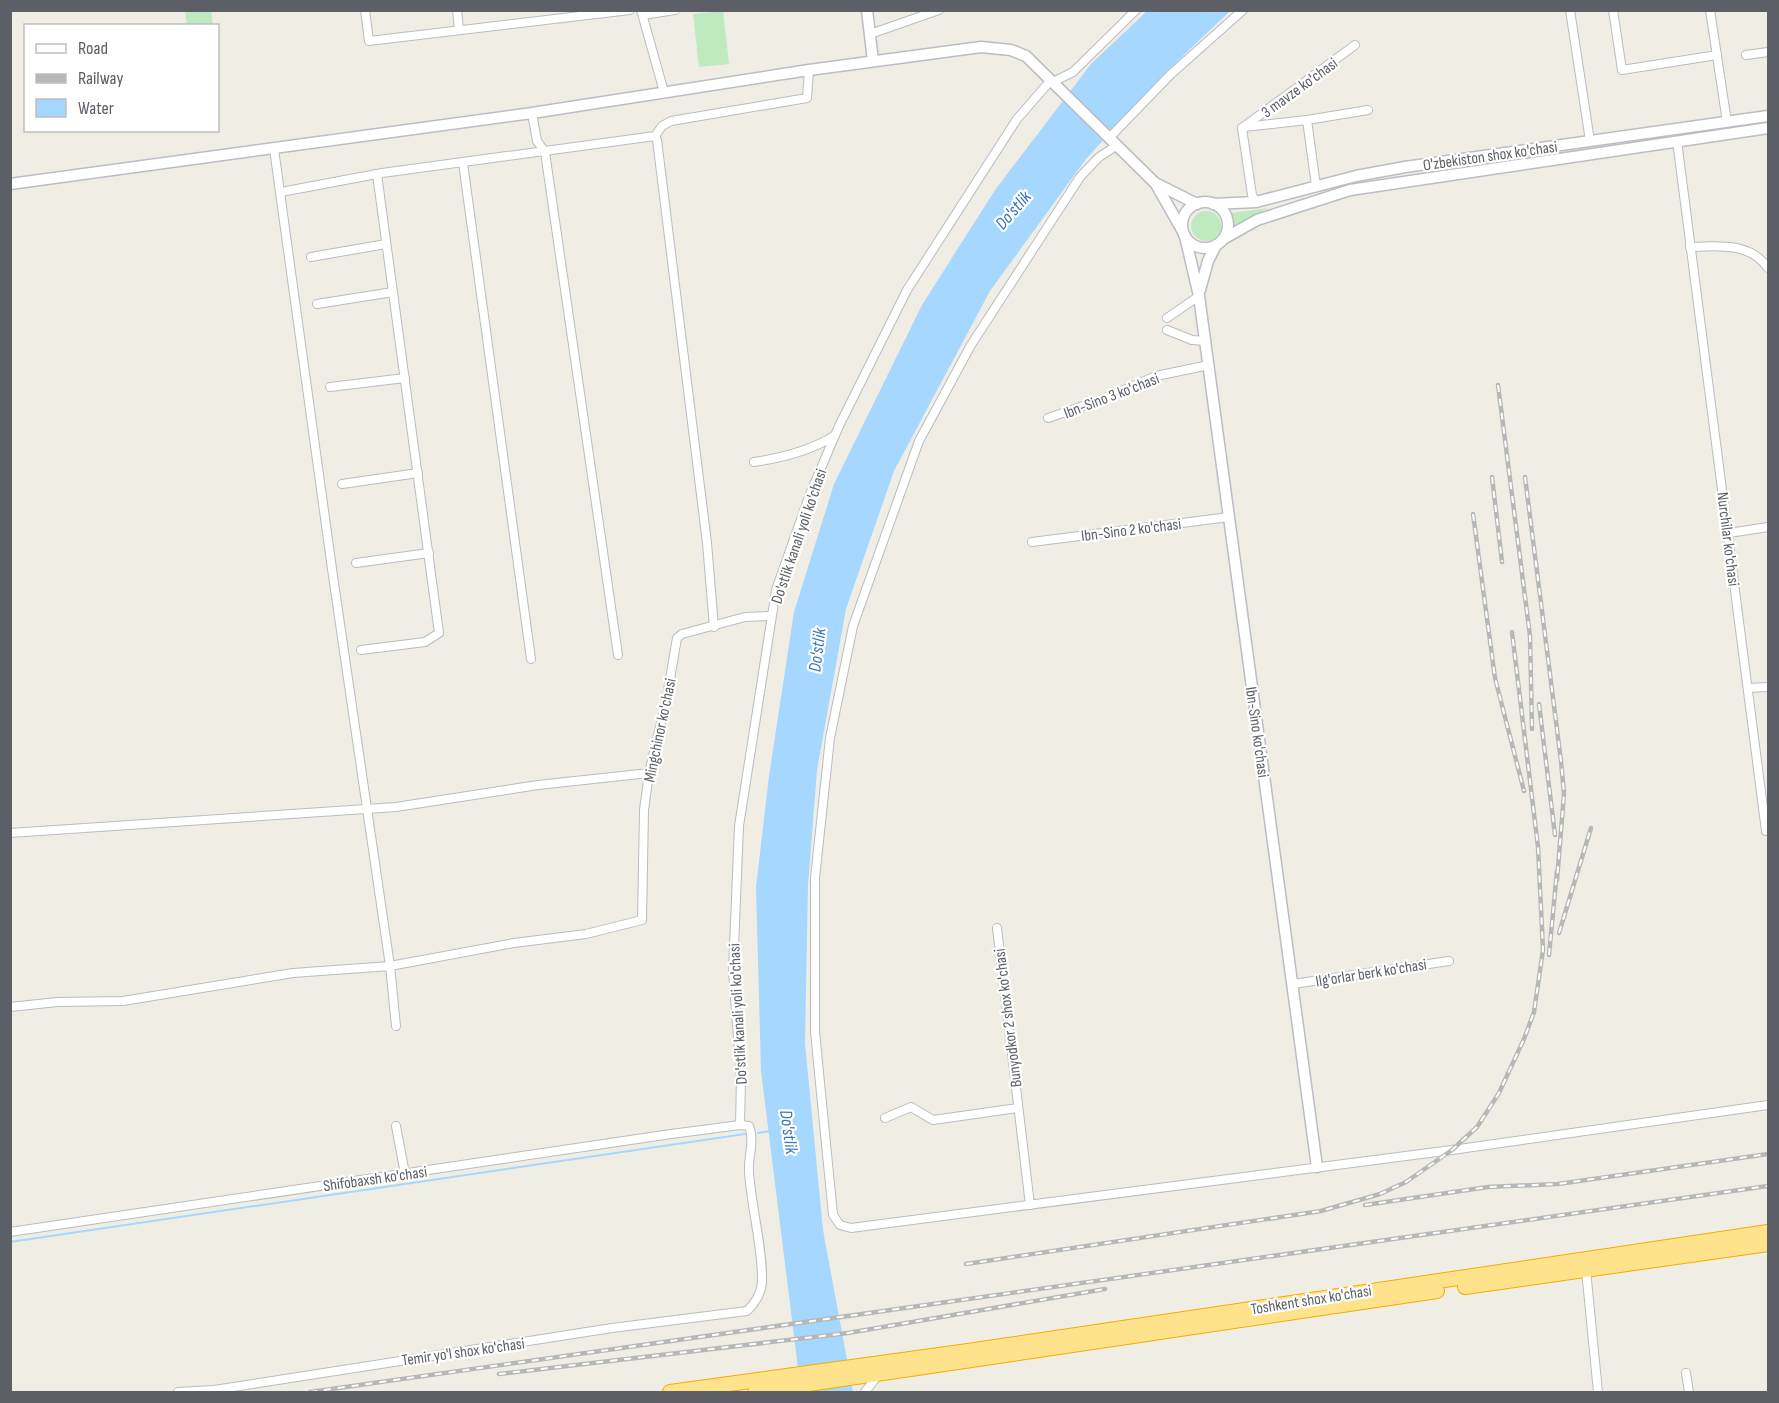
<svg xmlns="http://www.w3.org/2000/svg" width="1779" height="1403" viewBox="0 0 1779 1403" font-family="'Sofia Sans Condensed',sans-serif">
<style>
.green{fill:#bfeabf}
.water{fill:#a5d7ff}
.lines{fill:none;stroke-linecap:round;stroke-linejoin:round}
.stream{stroke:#a5d7ff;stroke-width:2}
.street-casing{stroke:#b9bcc1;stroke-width:10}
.secondary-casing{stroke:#babdc3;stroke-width:13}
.highway-casing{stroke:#f4ab00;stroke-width:16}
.street{stroke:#fff;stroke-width:8}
.secondary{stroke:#fff;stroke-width:10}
.highway{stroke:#ffe38c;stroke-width:14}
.rail-casing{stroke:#b6b7b7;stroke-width:4.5}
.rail{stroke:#fff;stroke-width:2;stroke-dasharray:7;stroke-linecap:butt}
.labels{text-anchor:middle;stroke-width:4.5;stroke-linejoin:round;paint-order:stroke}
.street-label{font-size:16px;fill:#5c6066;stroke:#fff}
.water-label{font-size:18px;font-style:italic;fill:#3876bb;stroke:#fff}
</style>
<rect width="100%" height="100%" fill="#f0eee4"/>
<!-- green -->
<g class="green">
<polygon points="185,11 211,11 213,25 187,25"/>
<polygon points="723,11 729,64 699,67 693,14"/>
<polygon points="1268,208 1233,226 1231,213"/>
<circle cx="1206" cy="226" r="15"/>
</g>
<!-- water -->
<polygon class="water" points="1147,11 1230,11 1165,73 1086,159 990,291 894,471 846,609 817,770 808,885 805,1043 823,1230 853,1392 801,1392 761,1071 756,887 769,776 794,612 834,484 922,305 995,190 1091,64"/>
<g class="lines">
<!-- stream -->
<g class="stream">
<polyline points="758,1133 771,1131"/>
<polyline points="10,1242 745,1134"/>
</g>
<!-- street casing -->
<g class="street-casing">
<g id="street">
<polyline points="365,10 369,41 630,10"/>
<polyline points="457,10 459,29"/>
<polyline points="641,10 664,92"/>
<polyline points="1570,10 1590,141"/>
<polyline points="1613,10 1622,70 1717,55"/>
<polyline points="1710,10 1727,122"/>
<polyline points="643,15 675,10"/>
<polyline points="870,34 939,10"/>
<polyline points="1746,55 1768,52"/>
<polyline points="1053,82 1073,72 1136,10"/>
<polyline points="532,113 537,141 545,152 618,655"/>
<polyline points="1307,120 1368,110"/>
<polyline points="1244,127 1307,120 1316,186"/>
<polyline points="1242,128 1355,45"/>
<polyline points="1242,128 1252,195 1256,202"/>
<polyline points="1113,134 1170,75 1243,10"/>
<polyline points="655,136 657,140 707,543 714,627"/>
<polyline points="1677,141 1766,831 1768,831"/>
<polyline points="1116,146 1099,157 1080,177 971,345 919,441 853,626 830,738 815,878 815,1032 833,1215 840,1225 851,1228 1452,1150 1768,1105"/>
<polyline points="274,149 333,576 390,966 514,943 586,934 642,920 644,810 649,773 666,702 677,638 682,634 745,617 771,616"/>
<polyline points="463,163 531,659"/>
<polyline points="281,192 382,173 655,136 662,126 671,121 807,98 809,70"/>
<path d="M1690 247C1718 246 1750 242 1768 268"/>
<polyline points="311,257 386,244"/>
<polyline points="317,304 393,292"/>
<polyline points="1167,318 1199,296"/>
<polyline points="1167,330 1192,340 1206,341"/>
<polyline points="330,387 405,378"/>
<polyline points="1048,418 1098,401 1156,376 1209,365"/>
<path d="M754 462C781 458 810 451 834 436"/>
<polyline points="342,484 418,473"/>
<polyline points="1729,533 1768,527"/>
<polyline points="1032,542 1229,517"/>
<polyline points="356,563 429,553"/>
<polyline points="361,650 425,642 439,633 377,174"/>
<polyline points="1748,688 1768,687"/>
<polyline points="10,833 396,807 538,785 649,773"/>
<polyline points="997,928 1030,1205"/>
<polyline points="1293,984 1449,961"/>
<polyline points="10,1007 57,1002 123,1001 293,973 390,966 396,1026"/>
<polyline points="885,1118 911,1107 933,1120 1018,1108"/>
<polyline points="740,1125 741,1078 733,971 739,826 776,590 810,494 839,426 907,290 1017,119 1051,80"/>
<polyline points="396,1126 405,1174"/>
<path d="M10 1232 671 1134 740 1125 749 1126C755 1141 748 1156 749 1171 751 1208 763 1246 762 1283 761 1294 755 1303 747 1311L612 1328 214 1390 178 1392"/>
<polyline points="1586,1270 1598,1392"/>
<polyline points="1686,1373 1689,1392"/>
<polyline points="865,1392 878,1375"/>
</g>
</g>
<!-- secondary casing -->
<g class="secondary-casing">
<g id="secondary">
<polyline points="867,10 873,61"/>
<polyline points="10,184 532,113 809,70 981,47 1011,50 1026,56 1155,183 1197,204"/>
<polyline points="1157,186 1182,230"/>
<circle cx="1205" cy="225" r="23"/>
<polyline points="1213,204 1256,202 1356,176 1405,167 1768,116"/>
<polyline points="1185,236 1199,296 1317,1167"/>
<polyline points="1225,238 1257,220 1350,190 1768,128"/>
<polyline points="1200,290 1208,261 1216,245"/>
</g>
</g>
<!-- highway casing -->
<g class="highway-casing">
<g id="highway">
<polyline points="1465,1287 1768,1244"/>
<polyline points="670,1392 968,1351 1768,1232"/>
<polyline points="755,1392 1437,1291"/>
</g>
</g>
<!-- street -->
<use href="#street" class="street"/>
<!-- secondary -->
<use href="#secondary" class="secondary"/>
<!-- highway -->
<use href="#highway" class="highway"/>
<!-- rail casing -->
<g class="rail-casing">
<g id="rail">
<polyline points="1498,385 1530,636 1532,729"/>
<polyline points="1492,477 1502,562"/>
<polyline points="1525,477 1561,761 1564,794 1557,880"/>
<polyline points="1473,514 1495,678 1524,791"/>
<polyline points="1539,704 1555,835"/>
<polyline points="1559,933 1591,828"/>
<polyline points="1549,955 1557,871"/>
<polyline points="1365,1205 1488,1187 1558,1184 1768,1154"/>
<polyline points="966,1264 1321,1211 1380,1194 1406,1182 1452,1150 1477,1127 1499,1093 1524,1039 1534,1012 1543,950 1538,847 1512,632"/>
<polyline points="499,1374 848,1333 1105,1289"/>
<polyline points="310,1392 1768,1186"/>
</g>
</g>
<!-- rail -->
<use href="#rail" class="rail"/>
</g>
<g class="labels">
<!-- street labels -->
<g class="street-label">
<text transform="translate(1299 87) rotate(-36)" y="6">3 mavze ko'chasi</text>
<text transform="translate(1490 155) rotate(-8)" y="6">O'zbekiston shox ko'chasi</text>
<text transform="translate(1111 395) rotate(-21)" y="6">Ibn-Sino 3 ko'chasi</text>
<text transform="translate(1131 529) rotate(-7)" y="6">Ibn-Sino 2 ko'chasi</text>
<text transform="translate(798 536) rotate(-71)" y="6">Do'stlik kanali yoli ko'chasi</text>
<text transform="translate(1729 539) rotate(83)" y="6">Nurchilar ko'chasi</text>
<text transform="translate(659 730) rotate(-78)" y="6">Mingchinor ko'chasi</text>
<text transform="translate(1258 732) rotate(82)" y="6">Ibn-Sino ko'chasi</text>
<text transform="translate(1371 972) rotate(-9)" y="6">Ilg'orlar berk ko'chasi</text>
<text transform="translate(737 1014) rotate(-93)" y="6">Do'stlik kanali yoli ko'chasi</text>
<text transform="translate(1007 1018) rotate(-97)" y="6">Bunyodkor 2 shox ko'chasi</text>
<text transform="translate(375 1178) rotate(-8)" y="6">Shifobaxsh ko'chasi</text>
<text transform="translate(1311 1299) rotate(-9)" y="6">Toshkent shox ko'chasi</text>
<text transform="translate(463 1351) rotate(-8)" y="6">Temir yo'l shox ko'chasi</text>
</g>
<!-- water labels -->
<g class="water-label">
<text transform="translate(1013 210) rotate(-49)" y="6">Do'stlik</text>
<text transform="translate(817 650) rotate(-83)" y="6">Do'stlik</text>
<text transform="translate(789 1132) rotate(82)" y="6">Do'stlik</text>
</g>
</g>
<!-- border -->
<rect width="1779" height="1403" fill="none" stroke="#5c6066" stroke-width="24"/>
<!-- legend -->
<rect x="24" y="24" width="195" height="108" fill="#ffffff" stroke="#bebfc2" stroke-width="1.5"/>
<rect x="36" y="44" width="30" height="9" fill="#ffffff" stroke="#bebfc2" stroke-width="1.5"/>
<text x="78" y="54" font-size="18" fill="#5c6066">Road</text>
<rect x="36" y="74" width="30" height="9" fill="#b6b7b7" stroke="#bebfc2" stroke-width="1.5"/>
<text x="78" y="84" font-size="18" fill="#5c6066">Railway</text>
<rect x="36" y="99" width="30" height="18" fill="#a5d7ff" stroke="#bebfc2" stroke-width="1.5"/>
<text x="78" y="114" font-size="18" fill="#5c6066">Water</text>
</svg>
